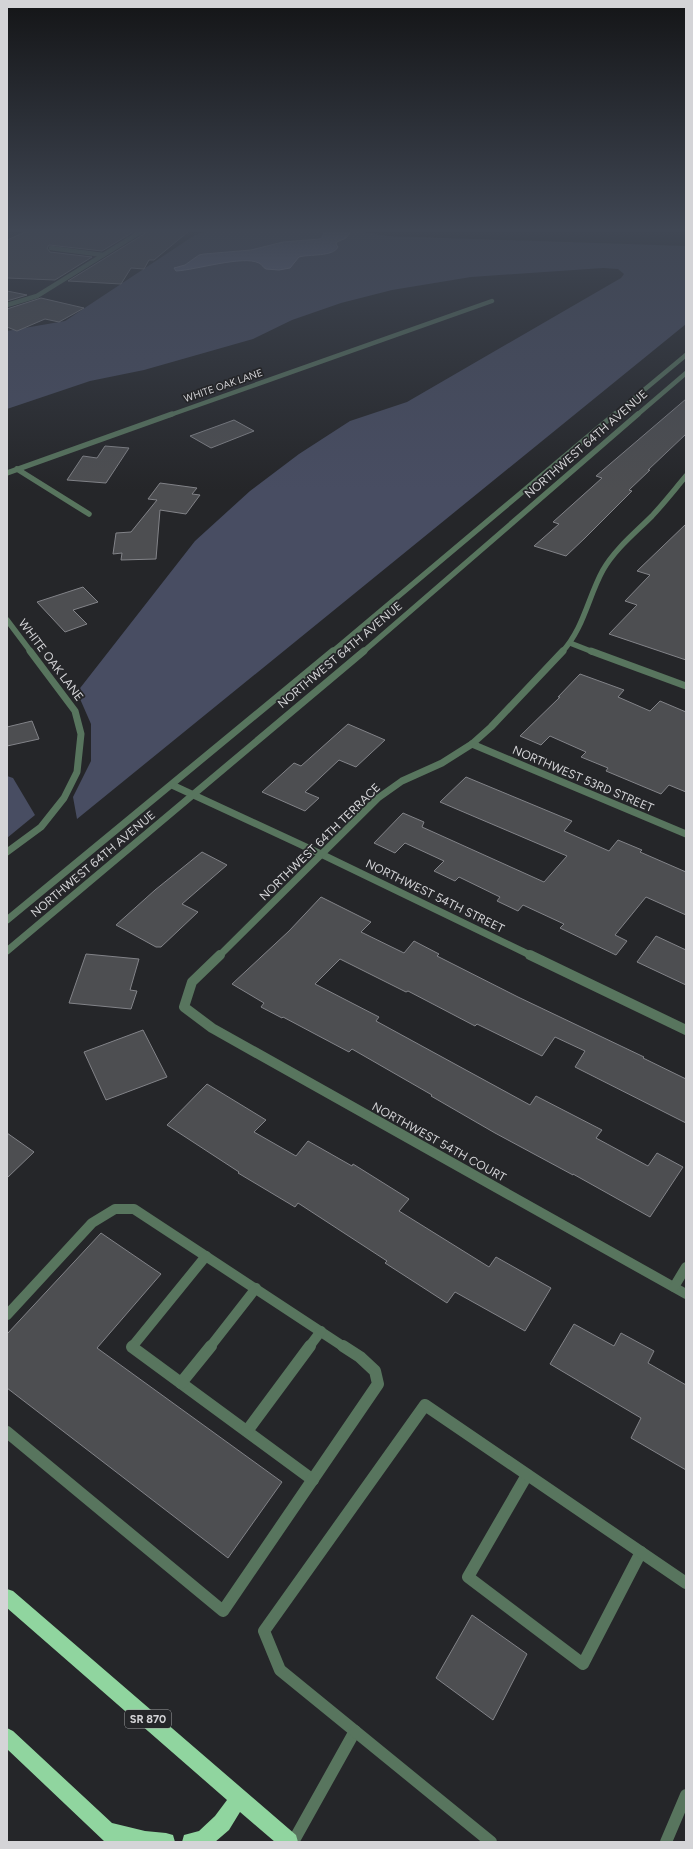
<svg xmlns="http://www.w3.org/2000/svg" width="693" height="1849" viewBox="0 0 693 1849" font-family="Figtree,sans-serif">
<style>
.green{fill:#484d62}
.water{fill:#6e7596;stroke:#8d92aa}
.building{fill:#4d4e51;stroke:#828388}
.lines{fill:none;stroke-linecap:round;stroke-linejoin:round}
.service-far1{stroke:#58755e;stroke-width:10}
.service{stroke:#58755e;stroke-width:12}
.minor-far3{stroke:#58755e;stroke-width:4.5}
.minor-far2{stroke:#58755e;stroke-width:5.5}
.minor-far1{stroke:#58755e;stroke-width:7}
.minor{stroke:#58755e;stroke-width:10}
.tertiary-far2{stroke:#58755e;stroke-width:4.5}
.tertiary-far1{stroke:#58755e;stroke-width:5.5}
.tertiary{stroke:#58755e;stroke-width:7}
.trunk{fill:#90d59f;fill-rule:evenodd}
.labels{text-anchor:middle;stroke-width:3.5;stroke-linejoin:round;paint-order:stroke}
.far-street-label{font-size:10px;fill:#d4d4d7;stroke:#252629}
.shield{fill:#252629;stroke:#a0a0a3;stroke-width:1}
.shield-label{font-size:11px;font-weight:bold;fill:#d4d4d7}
.street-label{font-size:12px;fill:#d4d4d7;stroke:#252629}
</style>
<rect width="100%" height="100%" fill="#252629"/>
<!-- green -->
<g class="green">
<polygon points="208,231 359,231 386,236 686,246 686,324 77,819 73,797 91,761 91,724 77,692 195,541 250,491 299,454 350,421 407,402 621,278 624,274 618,269 603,268 471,277 392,290 341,303 292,320 253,339 144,370 90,381 7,409 7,331 65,321 195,235"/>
<polygon points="7,776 13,778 35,815 7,838"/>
</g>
<!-- water -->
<path class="water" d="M324 231H348L350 233 346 238 337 242 336 244 338 247C333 257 309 254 299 257L290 268 279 270 266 269C262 267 263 265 259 263 243 255 196 270 176 271L174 268 185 265 199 255 204 254 251 250 283 242 320 239 322 238Z"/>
<!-- building -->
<g class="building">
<polygon points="28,231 135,231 102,251 49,245 47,248 50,252 92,257 55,280 7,278 7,240"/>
<polygon points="146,231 189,231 154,260 149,260 144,269 131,268 121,284 68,281 144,234"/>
<polygon points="7,291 27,295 7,301"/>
<polygon points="41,298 84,308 59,322 45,319 17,331 7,327 7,309"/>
<polygon points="686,399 686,434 648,470 650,470 629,490 632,491 585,538 566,556 534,546 559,524 553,522 602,478 596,476"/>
<polygon points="234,420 254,431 211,448 190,436"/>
<polygon points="105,446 129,448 106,483 67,480 83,456 97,458"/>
<polygon points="160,483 197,488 192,494 200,495 186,514 160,510 156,559 121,560 122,553 113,554 116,533 131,532 157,500 148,499"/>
<polygon points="686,524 686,660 609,634 637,605 625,601 650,575 637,571"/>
<polygon points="83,587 98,602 73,610 87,624 65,632 37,602"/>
<polygon points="580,674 624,690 618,697 650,711 660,701 686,712 686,792 669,785 661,794 606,771 608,768 581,757 586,752 550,736 541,745 520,736 560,697 558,697"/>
<polygon points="32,721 39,739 7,746 7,727"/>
<polygon points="348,724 385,740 356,767 339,760 305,792 319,798 305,811 262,792 294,763 301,766"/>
<polygon points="466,777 572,821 564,831 609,851 618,840 642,850 640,852 686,872 686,915 646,897 615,935 627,941 616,955 560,928 564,924 523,905 518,911 497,901 500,897 459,877 455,881 434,871 444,861 405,843 395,853 374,843 403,813 424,822 422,827 544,882 567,856 440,802"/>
<polygon points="202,852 227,865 182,904 198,912 161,947 156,947 116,925 155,890"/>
<polygon points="321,897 371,922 361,932 404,953 414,941 439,954 437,956 518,997 644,1057 643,1058 686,1079 686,1123 575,1067 585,1051 555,1037 542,1056 477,1024 475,1026 408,991 406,992 340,959 315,984 379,1017 376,1021 530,1105 536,1096 602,1130 596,1138 648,1166 657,1153 683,1167 650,1217 573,1174 573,1175 495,1133 431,1096 432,1095 352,1049 349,1052 283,1017 282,1018 261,1007 264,1003 232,984 289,931"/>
<polygon points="656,936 686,950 686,985 637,962"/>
<polygon points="86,954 139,959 130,990 137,991 131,1009 69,1003"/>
<polygon points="143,1030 167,1077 106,1100 84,1052"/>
<polygon points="207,1084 266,1120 254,1132 296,1156 308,1141 352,1166 353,1164 409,1199 399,1211 489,1267 496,1257 551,1288 525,1331 455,1292 447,1303 385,1263 387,1261 298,1203 295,1207 238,1173 239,1172 167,1125"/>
<polygon points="7,1133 34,1152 7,1178"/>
<polygon points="101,1233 161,1274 97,1348 282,1482 228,1558 7,1388 7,1334"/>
<polygon points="574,1324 614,1346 621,1333 654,1351 648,1363 686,1385 686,1470 631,1438 641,1418 550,1364"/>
<polygon points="472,1615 527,1654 493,1720 436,1678"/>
</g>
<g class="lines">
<!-- service-far1 -->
<g class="service-far1">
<polyline points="7,1315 92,1223 115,1209 134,1209 344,1347"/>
<polyline points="132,1347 206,1256"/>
<polyline points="210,1347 256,1288"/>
<polyline points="309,1347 321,1331"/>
</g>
<!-- service -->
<g class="service">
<polyline points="133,1346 132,1347 313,1480"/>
<polyline points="181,1383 211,1346"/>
<polyline points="247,1431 310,1346"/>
<polyline points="7,1432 223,1611 378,1384 375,1371 360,1357 343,1346"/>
<polyline points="527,1475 468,1577 583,1664 641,1552"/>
<polyline points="293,1842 355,1731"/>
<polyline points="491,1842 280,1670 264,1631 425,1405 686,1583"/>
<polyline points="666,1842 686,1795"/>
</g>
<!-- minor-far3 -->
<g class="minor-far3">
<polyline points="51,248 103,255"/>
<polyline points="7,305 37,296 142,231"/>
<polyline points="170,415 492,301"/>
</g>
<!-- minor-far2 -->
<g class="minor-far2">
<polyline points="17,469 89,514"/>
<polyline points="7,473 172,414"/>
<polyline points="7,620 31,652"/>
<polyline points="570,643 593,652"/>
<path d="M562 652C584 628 588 597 603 570 615 549 635 533 652 516 664 503 675 489 686 476"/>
</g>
<!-- minor-far1 -->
<g class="minor-far1">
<polyline points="591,651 686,686"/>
<polyline points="472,744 686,834"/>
<polyline points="172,785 321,854 532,956"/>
<polyline points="7,852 41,827 64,798 77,772 81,734 75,711 30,651"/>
<polyline points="219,956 378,798 402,781 442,763 472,744 491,727 563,651"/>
</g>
<!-- minor -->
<g class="minor">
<polyline points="220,955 192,982 184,1007 212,1028 686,1294"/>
<polyline points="530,955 686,1030"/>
<polyline points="674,1287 686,1267"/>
</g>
<!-- tertiary-far2 -->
<g class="tertiary-far2">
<polyline points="614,415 686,355"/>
<polyline points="637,415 686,373"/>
</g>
<!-- tertiary-far1 -->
<g class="tertiary-far1">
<polyline points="332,652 615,414"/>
<polyline points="363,652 638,414"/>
</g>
<!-- tertiary -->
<g class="tertiary">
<polyline points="7,920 333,651"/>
<polyline points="7,951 364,651"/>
</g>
<!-- trunk -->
<g class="trunk">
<polygon points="7,1589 13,1591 296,1835 298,1842 275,1842 240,1812 229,1830 215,1842 182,1842 184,1835 199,1831 215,1816 227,1800 7,1608"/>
<polygon points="7,1728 13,1731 112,1823 145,1831 166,1833 173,1835 175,1842 105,1842 7,1749"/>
</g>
</g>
<!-- sky -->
<linearGradient id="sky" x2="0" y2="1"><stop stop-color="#141517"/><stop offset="0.47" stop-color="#404754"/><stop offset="1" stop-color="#404754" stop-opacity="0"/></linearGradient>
<rect width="693" height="490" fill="url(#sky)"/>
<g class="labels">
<!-- far-street labels -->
<g class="far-street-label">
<text transform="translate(223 385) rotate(-19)" y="4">WHITE OAK LANE</text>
</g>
<!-- shield labels -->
<rect class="shield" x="125" y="1710" width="46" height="18" rx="3"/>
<g class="shield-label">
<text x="148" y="1723">SR 870</text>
</g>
<!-- street labels -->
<g class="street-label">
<text transform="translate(586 444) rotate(-41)" y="4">NORTHWEST 64TH AVENUE</text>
<text transform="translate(340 655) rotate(-40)" y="4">NORTHWEST 64TH AVENUE</text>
<text transform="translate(51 660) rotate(53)" y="4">WHITE OAK LANE</text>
<text transform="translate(583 779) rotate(23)" y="4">NORTHWEST 53RD STREET</text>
<text transform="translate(320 842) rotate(-44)" y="4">NORTHWEST 64TH TERRACE</text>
<text transform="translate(93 864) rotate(-40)" y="4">NORTHWEST 64TH AVENUE</text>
<text transform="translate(435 896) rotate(26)" y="4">NORTHWEST 54TH STREET</text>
<text transform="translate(439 1142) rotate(29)" y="4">NORTHWEST 54TH COURT</text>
</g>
</g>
<!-- border -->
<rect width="693" height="1849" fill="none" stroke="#d4d4d7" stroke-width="16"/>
</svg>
